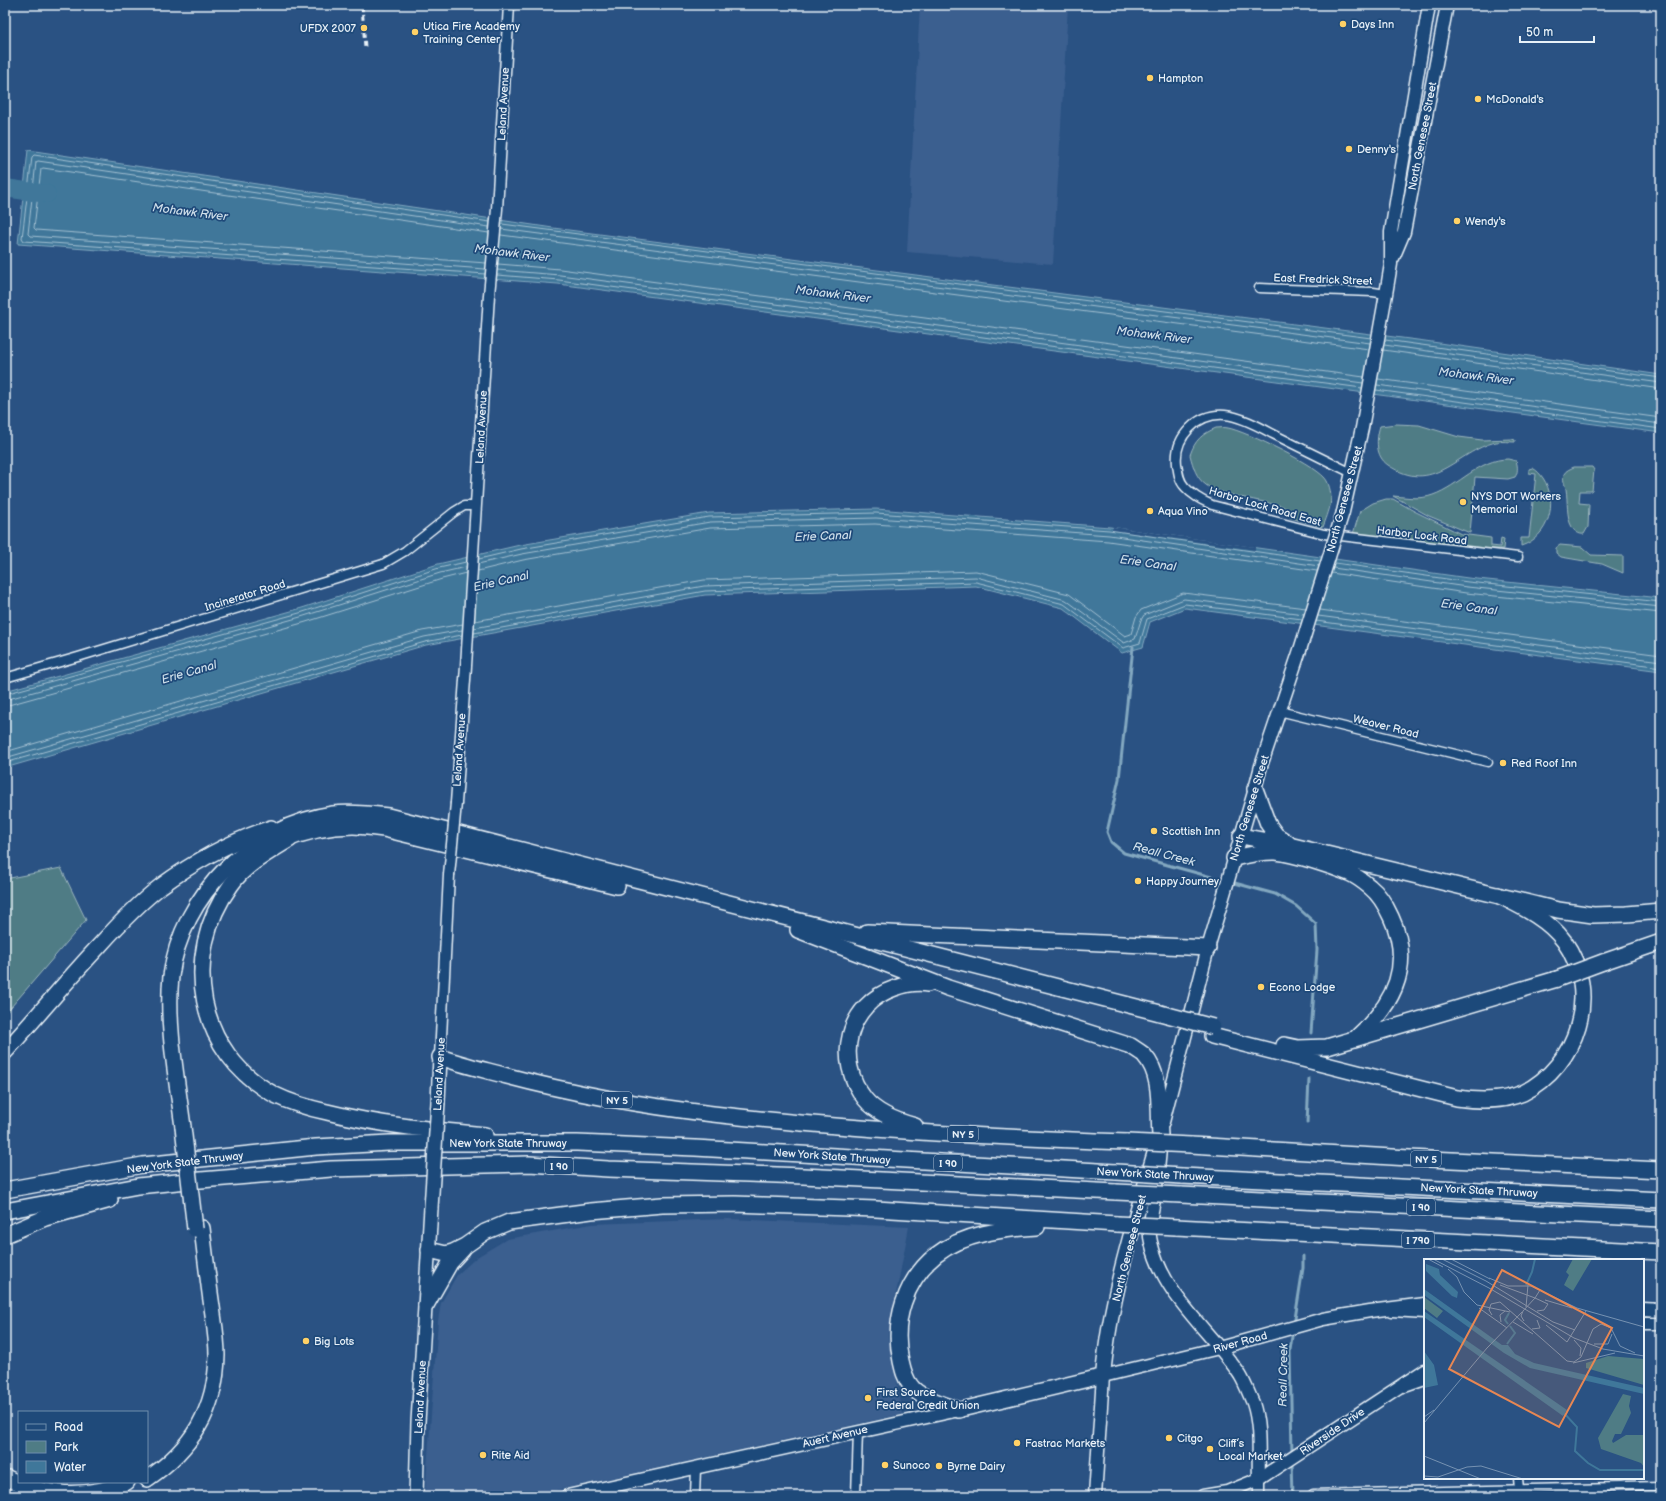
<svg xmlns="http://www.w3.org/2000/svg" width="1666" height="1501" viewBox="0 0 1666 1501" font-family="'Balsamiq Sans',sans-serif">
<style>
.built{fill:#3b5f8f}
.green{fill:#4f7c85;stroke:#9cb6be}
.water{fill:#3f779a;stroke:#83a8c0}
.pier{fill:#2a5283}
.lines{fill:none;stroke-linecap:round;stroke-linejoin:round}
.shore{stroke:#a4c0d2;stroke-width:1}
.stream{stroke:#83a8c0;stroke-width:3}
.river{stroke:#3f779a;stroke-width:18}
.minor-casing{stroke:#e8f1f8;stroke-width:11}
.tertiary-casing{stroke:#e8f1f8;stroke-width:13}
.secondary-casing{stroke:#e8f1f8;stroke-width:15}
.primary-casing{stroke:#e8f1f8;stroke-width:16}
.trunk-casing{stroke:#e8f1f8;stroke-width:17}
.motorway-casing{stroke:#e8f1f8;stroke-width:18}
.minor{stroke:#1f4a7a;stroke-width:8}
.tertiary{stroke:#1f4a7a;stroke-width:10}
.secondary{stroke:#1f4a7a;stroke-width:12}
.primary{stroke:#1f4a7a;stroke-width:13}
.trunk{stroke:#1f4a7a;stroke-width:14}
.motorway{stroke:#1f4a7a;stroke-width:15}
.rail{stroke:#e8f1f8;stroke-width:3;stroke-dasharray:6 3;stroke-linecap:butt}
.tertiary-bridge-casing{stroke:#e8f1f8;stroke-width:13;stroke-linecap:butt}
.secondary-bridge-casing{stroke:#e8f1f8;stroke-width:15;stroke-linecap:butt}
.primary-bridge-casing{stroke:#e8f1f8;stroke-width:16;stroke-linecap:butt}
.motorway-bridge-casing{stroke:#e8f1f8;stroke-width:18;stroke-linecap:butt}
.tertiary-bridge{stroke:#1f4a7a;stroke-width:10}
.secondary-bridge{stroke:#1f4a7a;stroke-width:12}
.primary-bridge{stroke:#1f4a7a;stroke-width:13}
.motorway-bridge{stroke:#1f4a7a;stroke-width:15}
.poi-dot{fill:#ffd166;stroke:#1f4a7a;stroke-width:1.5}
.labels{text-anchor:middle;stroke-width:3.5;stroke-linejoin:round;paint-order:stroke}
.shield{fill:#1f4a7a;stroke:#acbfd2;stroke-width:1}
.shield-label{font-size:10px;font-weight:bold;fill:#e8f1f8}
.poi-label{font-size:11px;fill:#e8f1f8;stroke:#1f4a7a;text-anchor:start}
.street-label{font-size:11px;fill:#e8f1f8;stroke:#1f4a7a}
.water-label{font-size:12px;font-style:italic;fill:#cfdfea;stroke:#1f4a7a}
.inset-river{fill:none;stroke:#3f779a;stroke-width:2}
.inset-road{fill:none;stroke:#7692b2;stroke-width:1}
.view{fill:#e88753;fill-opacity:0.15;stroke:#e88753;stroke-width:2}
.inset-edge{fill:none;stroke:#e8f1f8;stroke-width:2}
</style>
<rect width="100%" height="100%" fill="#2a5283"/>
<filter id="ink" filterUnits="userSpaceOnUse"><feTurbulence type="fractalNoise" baseFrequency=".025" numOctaves="2"/><feDisplacementMap in="SourceGraphic" scale="8" xChannelSelector="R" yChannelSelector="G"/><feConvolveMatrix kernelMatrix="1 2 1 2 8 2 1 2 1" color-interpolation-filters="sRGB"/></filter>
<g filter="url(#ink)">
<!-- built -->
<g class="built">
<polygon points="920,5 1068,5 1053,264 907,252"/>
<polygon points="728,1219 909,1227 888,1335 903,1414 530,1496 425,1496 438,1321 441,1303 457,1275 477,1257 507,1239 592,1224"/>
</g>
<!-- green -->
<g class="green">
<path d="M1396 424 1419 425 1459 437 1482 440 1512 439 1515 440V442C1509 442 1502 441 1496 442 1455 452 1434 496 1388 465 1375 456 1376 439 1380 426Z"/>
<path d="M1216 428C1220 428 1224 427 1228 428 1245 431 1321 467 1327 481 1335 498 1329 511 1323 527L1291 518C1290 511 1288 509 1282 506 1264 501 1219 495 1206 485 1196 478 1193 466 1190 455 1195 440 1202 434 1216 428Z"/>
<path d="M1508 459 1516 461C1518 466 1518 473 1515 477L1508 479 1475 477 1470 533 1429 516 1393 496C1406 497 1420 500 1433 495 1459 486 1479 459 1508 459Z"/>
<path d="M1574 467H1592L1594 470 1592 491H1580L1579 503 1589 504 1588 527 1584 534C1579 535 1574 531 1572 527 1566 517 1568 501 1566 489 1565 484 1562 479 1564 474 1566 470 1570 469 1574 467Z"/>
<path d="M1532 468C1537 470 1540 474 1543 478 1559 502 1549 537 1521 546V538H1529L1536 474 1529 473V469Z"/>
<polygon points="1386,499 1393,499 1414,511 1461,534 1491,538 1491,546 1500,547 1501,538 1504,539 1503,549 1484,549 1353,534 1360,511 1373,503"/>
<polygon points="1560,545 1582,547 1591,555 1623,556 1623,573 1602,564 1561,557 1556,553 1556,548"/>
<polygon points="61,868 86,920 5,1014 5,879"/>
</g>
<!-- water -->
<g class="water">
<polygon points="28,150 553,228 1425,341 1661,375 1661,433 558,284 18,244"/>
<polygon points="876,509 1110,527 1468,578 1661,598 1661,671 1185,608 1150,622 1143,647 1122,653 1063,608 976,586 705,595 426,645 5,768 5,691 302,608 438,564 520,545 709,513"/>
</g>
<!-- pier -->
<polygon class="pier" points="1113,527 1255,547 1255,550 1112,530"/>
<g class="lines">
<!-- shore -->
<g class="shore">
<polyline points="502,224 1371,338"/>
<polyline points="501,229 1370,343"/>
<polyline points="501,235 1369,349"/>
<polyline points="486,263 36,230 34,228 41,169 43,168 489,233"/>
<polyline points="498,264 560,269 1364,377"/>
<polyline points="485,269 30,236 28,234 36,162 38,161 489,227"/>
<polyline points="497,270 560,275 1363,383"/>
<polyline points="485,274 24,241 22,238 32,157 34,155 490,222"/>
<polyline points="497,275 559,280 1362,388"/>
<polyline points="1385,340 1661,378"/>
<polyline points="1384,345 1661,383"/>
<polyline points="1383,350 1661,389"/>
<polyline points="1378,379 1661,418"/>
<polyline points="1377,385 1661,424"/>
<polyline points="1376,390 1661,429"/>
<polyline points="479,559 521,549 709,517 876,513 1109,530 1320,561"/>
<polyline points="1335,563 1468,582 1661,602"/>
<polyline points="478,564 522,554 710,522 876,518 1109,535 1319,566"/>
<polyline points="1333,568 1467,587 1661,607"/>
<polyline points="478,571 523,560 710,528 875,524 1108,541 1317,571"/>
<polyline points="1331,573 1466,593 1661,613"/>
<polyline points="1320,610 1661,655"/>
<polyline points="1318,616 1661,661"/>
<polyline points="475,621 704,580 976,571 1069,594 1125,636 1131,634 1136,617 1141,610 1183,593 1306,608"/>
<polyline points="1316,621 1661,667"/>
<polyline points="474,628 704,586 976,577 1066,600 1124,643 1135,639 1141,620 1144,615 1184,599 1304,614"/>
<polyline points="474,633 705,591 976,582 1064,604 1123,648 1140,643 1147,619 1185,604 1302,619"/>
<polyline points="5,694 303,612 439,568 466,562"/>
<polyline points="5,700 304,616 440,573 466,567"/>
<polyline points="5,706 306,622 442,579 466,573"/>
<polyline points="5,752 422,631 463,624"/>
<polyline points="5,758 424,637 462,630"/>
<polyline points="5,763 425,642 462,635"/>
</g>
<!-- stream -->
<g class="stream">
<polyline points="1133,647 1119,779 1107,832 1111,842 1124,853 1226,881"/>
<polyline points="1231,882 1275,894 1296,906 1316,924 1317,950 1311,1033"/>
<polyline points="1307,1123 1309,1079"/>
<polyline points="1294,1325 1303,1268 1303,1256"/>
<polyline points="1292,1454 1290,1350 1293,1330"/>
<polyline points="1292,1462 1293,1496"/>
</g>
<!-- river -->
<polyline class="river" points="5,188 47,194"/>
<!-- minor casing -->
<g class="minor-casing">
<g id="minor">
<polyline points="1259,288 1373,292 1386,294"/>
<path d="M1352 473C1325 460 1299 447 1273 434 1260 427 1240 416 1225 415 1197 413 1174 437 1177 464 1178 472 1179 481 1185 487 1193 496 1202 500 1212 505L1324 534 1518 557"/>
<polyline points="5,678 78,657 383,564 405,551 454,512 464,506 476,506"/>
<polyline points="1279,711 1488,762"/>
<polyline points="1392,1312 1425,1314"/>
<polyline points="1405,1388 1425,1381"/>
<polyline points="1518,1478 1519,1489"/>
<polyline points="1313,1494 1661,1486"/>
<polyline points="695,1496 696,1468"/>
<polyline points="856,1496 858,1431"/>
</g>
</g>
<!-- tertiary casing -->
<g class="tertiary-casing">
<g id="tertiary">
<polyline points="456,803 466,666 489,295 497,209 509,5"/>
<polyline points="440,1057 449,875"/>
<polyline points="1259,1496 1259,1479"/>
</g>
</g>
<!-- secondary casing -->
<g class="secondary-casing">
<g id="secondary">
<polyline points="1393,258 1404,232 1447,5"/>
<polyline points="1343,512 1362,428 1386,294 1391,264 1391,232 1429,5"/>
<polyline points="1163,1122 1208,948 1255,789 1261,766 1300,650"/>
<path d="M1160 1148C1159 1164 1157 1179 1155 1194 1153 1209 1147 1227 1151 1242 1163 1296 1211 1331 1240 1375 1245 1383 1249 1394 1253 1403 1261 1427 1258 1454 1259 1479"/>
<polyline points="1643,1309 1661,1310"/>
<polyline points="1643,1323 1661,1323"/>
<polyline points="567,1496 959,1410"/>
<polyline points="1095,1496 1103,1376 1219,1348 1323,1319 1370,1311 1425,1304"/>
<polyline points="1203,1496 1227,1492 1259,1479 1425,1370"/>
</g>
</g>
<!-- primary casing -->
<g class="primary-casing">
<g id="primary">
<polyline points="438,1102 440,1057"/>
<polyline points="416,1496 418,1422 431,1208"/>
</g>
</g>
<!-- trunk casing -->
<g class="trunk-casing">
<path id="trunk" d="M959 1410 1103 1376C1110 1295 1137 1213 1160 1135"/>
</g>
<!-- motorway casing -->
<g class="motorway-casing">
<g id="motorway">
<polyline points="1255,789 1268,824 1276,835 1288,843"/>
<polyline points="1241,836 1293,846 1558,910 1593,915 1627,914 1661,911"/>
<path d="M290 839C269 852 245 865 231 885 180 955 197 1054 275 1095 291 1103 309 1108 327 1112 379 1125 432 1130 485 1135"/>
<path d="M280 842C303 832 329 826 353 826 363 826 374 828 384 829L617 886"/>
<path d="M1234 858C1248 855 1262 851 1276 852 1295 854 1331 866 1349 873 1356 876 1364 882 1370 887 1379 894 1386 906 1391 917 1413 964 1395 1003 1358 1036"/>
<path d="M798 930 948 988 1131 1046C1135 1049 1141 1052 1144 1055 1163 1076 1158 1109 1160 1135"/>
<polyline points="867,932 1208,948"/>
<polyline points="1603,962 1661,942"/>
<path d="M1212 1036 1457 1098C1479 1101 1502 1102 1523 1093 1578 1065 1601 993 1564 941 1548 919 1522 907 1498 895"/>
<polyline points="1284,1045 1298,1048 1327,1047 1557,979"/>
<path d="M5 1052C37 1017 67 980 100 945 119 924 139 903 161 886 194 862 232 841 271 828"/>
<path d="M440 1057C462 1065 485 1070 507 1076 575 1094 644 1106 713 1114 851 1130 989 1137 1127 1142"/>
<path d="M915 1126C897 1121 877 1114 865 1099 834 1060 847 1004 895 988 906 984 916 982 928 984"/>
<path d="M183 1127C177 1080 166 1023 171 976 181 895 253 825 333 814 351 812 370 814 388 816L1160 1013"/>
<polyline points="1191,1145 1409,1158 1661,1170"/>
<polyline points="1182,1176 1661,1200"/>
<polyline points="5,1190 143,1165 316,1147 389,1143 577,1143 695,1148 1116,1172"/>
<polyline points="1181,1195 1661,1219"/>
<polyline points="5,1211 138,1186 177,1182 331,1169 529,1164 608,1169 803,1176 1116,1192"/>
<polyline points="1176,1227 1661,1252"/>
<polyline points="5,1235 45,1218 110,1200"/>
<polyline points="429,1250 446,1254 453,1252 465,1246 485,1232 509,1222 591,1211 662,1205 735,1204 876,1209 1117,1224"/>
<polyline points="426,1305 450,1263 463,1249"/>
<path d="M959 1410C946 1405 919 1398 911 1386 905 1379 903 1370 901 1361 892 1322 905 1280 936 1255 964 1233 1003 1229 1037 1227"/>
<path d="M5 1477C43 1497 87 1499 127 1482"/>
<path d="M147 1479C192 1449 216 1410 217 1355 217 1339 214 1322 212 1307 208 1280 205 1254 202 1228"/>
</g>
</g>
<!-- minor -->
<use href="#minor" class="minor"/>
<!-- tertiary -->
<use href="#tertiary" class="tertiary"/>
<!-- secondary -->
<use href="#secondary" class="secondary"/>
<!-- primary -->
<use href="#primary" class="primary"/>
<!-- trunk -->
<use href="#trunk" class="trunk"/>
<!-- motorway -->
<use href="#motorway" class="motorway"/>
<!-- rail -->
<polyline class="rail" points="362,5 365,48"/>
<!-- tertiary-bridge casing -->
<g class="tertiary-bridge-casing">
<polyline id="tertiary-bridge" points="449,875 456,803"/>
</g>
<!-- secondary-bridge casing -->
<g class="secondary-bridge-casing">
<polyline id="secondary-bridge" points="1300,650 1343,512"/>
</g>
<!-- primary-bridge casing -->
<g class="primary-bridge-casing">
<polyline id="primary-bridge" points="431,1208 438,1102"/>
</g>
<!-- motorway-bridge casing -->
<g class="motorway-bridge-casing">
<g id="motorway-bridge">
<polyline points="1557,979 1603,962"/>
<polyline points="1160,1013 1213,1027"/>
<polyline points="183,1127 195,1229"/>
<polyline points="1127,1142 1191,1145"/>
<polyline points="1116,1172 1182,1176"/>
<polyline points="1116,1192 1181,1195"/>
<polyline points="1117,1224 1176,1227"/>
</g>
</g>
<!-- tertiary-bridge -->
<use href="#tertiary-bridge" class="tertiary-bridge"/>
<!-- secondary-bridge -->
<use href="#secondary-bridge" class="secondary-bridge"/>
<!-- primary-bridge -->
<use href="#primary-bridge" class="primary-bridge"/>
<!-- motorway-bridge -->
<use href="#motorway-bridge" class="motorway-bridge"/>
</g>
</g>
<!-- markers -->
<g class="poi-dot">
<circle cx="1343" cy="24" r="4"/>
<circle cx="364" cy="28" r="4"/>
<circle cx="415" cy="32" r="4"/>
<circle cx="1150" cy="78" r="4"/>
<circle cx="1478" cy="99" r="4"/>
<circle cx="1349" cy="149" r="4"/>
<circle cx="1457" cy="221" r="4"/>
<circle cx="1463" cy="502" r="4"/>
<circle cx="1150" cy="511" r="4"/>
<circle cx="1503" cy="763" r="4"/>
<circle cx="1154" cy="831" r="4"/>
<circle cx="1138" cy="881" r="4"/>
<circle cx="1261" cy="987" r="4"/>
<circle cx="306" cy="1341" r="4"/>
<circle cx="868" cy="1398" r="4"/>
<circle cx="1169" cy="1438" r="4"/>
<circle cx="1017" cy="1443" r="4"/>
<circle cx="1210" cy="1449" r="4"/>
<circle cx="483" cy="1455" r="4"/>
<circle cx="885" cy="1465" r="4"/>
<circle cx="939" cy="1466" r="4"/>
</g>
<g class="labels">
<!-- shield labels -->
<g class="shield">
<rect x="602" y="1092" width="30" height="16" rx="3"/>
<rect x="948" y="1126" width="30" height="16" rx="3"/>
<rect x="1411" y="1151" width="30" height="16" rx="3"/>
<rect x="934" y="1155" width="28" height="16" rx="3"/>
<rect x="545" y="1158" width="28" height="16" rx="3"/>
<rect x="1407" y="1199" width="28" height="16" rx="3"/>
<rect x="1402" y="1232" width="32" height="16" rx="3"/>
</g>
<g class="shield-label">
<text x="617" y="1104">NY 5</text>
<text x="963" y="1138">NY 5</text>
<text x="1426" y="1163">NY 5</text>
<text x="948" y="1167">I 90</text>
<text x="559" y="1170">I 90</text>
<text x="1421" y="1211">I 90</text>
<text x="1418" y="1244">I 790</text>
</g>
<!-- poi labels -->
<g class="poi-label">
<text x="1351" y="28">Days Inn</text>
<text x="423" y="30">Utica Fire Academy<tspan x="423" dy="13">Training Center</tspan></text>
<text x="356" y="32" text-anchor="end">UFDX 2007</text>
<text x="1158" y="82">Hampton</text>
<text x="1486" y="103">McDonald's</text>
<text x="1357" y="153">Denny's</text>
<text x="1465" y="225">Wendy's</text>
<text x="1471" y="500">NYS DOT Workers<tspan x="1471" dy="13">Memorial</tspan></text>
<text x="1158" y="515">Aqua Vino</text>
<text x="1511" y="767">Red Roof Inn</text>
<text x="1162" y="835">Scottish Inn</text>
<text x="1146" y="885">Happy Journey</text>
<text x="1269" y="991">Econo Lodge</text>
<text x="314" y="1345">Big Lots</text>
<text x="876" y="1396">First Source<tspan x="876" dy="13">Federal Credit Union</tspan></text>
<text x="1177" y="1442">Citgo</text>
<text x="1025" y="1447">Fastrac Markets</text>
<text x="1218" y="1447">Cliff’s<tspan x="1218" dy="13">Local Market</tspan></text>
<text x="491" y="1459">Rite Aid</text>
<text x="893" y="1469">Sunoco</text>
<text x="947" y="1470">Byrne Dairy</text>
</g>
<!-- street labels -->
<g class="street-label">
<text transform="translate(503 104) rotate(-87)" y="4">Leland Avenue</text>
<text transform="translate(1422 136) rotate(-79)" y="4">North Genesee Street</text>
<text transform="translate(1323 279) rotate(2)" y="4">East Fredrick Street</text>
<text transform="translate(481 427) rotate(-87)" y="4">Leland Avenue</text>
<text transform="translate(1344 499) rotate(-75)" y="4">North Genesee Street</text>
<text transform="translate(1265 506) rotate(16)" y="4">Harbor Lock Road East</text>
<text transform="translate(1422 535) rotate(7)" y="4">Harbor Lock Road</text>
<text transform="translate(245 595) rotate(-17)" y="4">Incinerator Road</text>
<text transform="translate(1386 726) rotate(14)" y="4">Weaver Road</text>
<text transform="translate(459 750) rotate(-86)" y="4">Leland Avenue</text>
<text transform="translate(1249 808) rotate(-73)" y="4">North Genesee Street</text>
<text transform="translate(439 1074) rotate(-87)" y="4">Leland Avenue</text>
<text x="508" y="1147">New York State Thruway</text>
<text transform="translate(832 1156) rotate(4)" y="4">New York State Thruway</text>
<text transform="translate(185 1162) rotate(-7)" y="4">New York State Thruway</text>
<text transform="translate(1155 1174) rotate(3)" y="4">New York State Thruway</text>
<text transform="translate(1479 1190) rotate(3)" y="4">New York State Thruway</text>
<text transform="translate(1129 1248) rotate(-76)" y="4">North Genesee Street</text>
<text transform="translate(1240 1342) rotate(-15)" y="4">River Road</text>
<text transform="translate(420 1397) rotate(-87)" y="4">Leland Avenue</text>
<text transform="translate(1332 1431) rotate(-34)" y="4">Riverside Drive</text>
<text transform="translate(835 1436) rotate(-13)" y="4">Auert Avenue</text>
</g>
<!-- water labels -->
<g class="water-label">
<text transform="translate(190 212) rotate(7)" y="4">Mohawk River</text>
<text transform="translate(512 253) rotate(7)" y="4">Mohawk River</text>
<text transform="translate(833 294) rotate(7)" y="4">Mohawk River</text>
<text transform="translate(1154 335) rotate(7)" y="4">Mohawk River</text>
<text transform="translate(1476 376) rotate(7)" y="4">Mohawk River</text>
<text transform="translate(823 536) rotate(-2)" y="4">Erie Canal</text>
<text transform="translate(1148 563) rotate(8)" y="4">Erie Canal</text>
<text transform="translate(501 581) rotate(-13)" y="4">Erie Canal</text>
<text transform="translate(1469 607) rotate(8)" y="4">Erie Canal</text>
<text transform="translate(189 672) rotate(-16)" y="4">Erie Canal</text>
<text transform="translate(1164 854) rotate(15)" y="4">Reall Creek</text>
<text transform="translate(1283 1375) rotate(-89)" y="4">Reall Creek</text>
</g>
</g>
<!-- overview -->
<g transform="translate(1424 1259)">
<rect width="220" height="220" fill="#2a5283"/>
<path d="M149 0H168L149 32 140 26 145 16 142 13ZM0 38 19 52 13 59 0 49ZM184 97 220 100V126L162 109V104ZM199 135 207 137 205 147 207 154 197 175H191L188 182 189 184 202 176H220V208L217 204 177 190 174 179Z" fill="#4f7c85"/>
<path d="M2 5 15 10 16 16 34 33 33 39 28 37 2 12ZM0 30 78 86H84L91 95 110 104 220 129V135L106 109 80 94 0 36ZM0 52 143 151 139 157 0 58ZM0 92 10 106 14 126 0 129Z" fill="#3f779a"/>
<path class="inset-river" d="M102 26 108 13 111 0M84 65 81 61 85 54M83 85 91 74 86 67M139 153 153 168 151 192 164 204 176 211H220"/>
<path class="inset-road" d="M4 0 19 8M9 0 65 29 150 79 179 90 220 97M18 0 62 22 129 63 151 71M27 0 66 20M24 10 33 18 40 33M65 19 84 27H107L153 49 220 68M76 26 111 39 116 31M40 33 53 46 86 53M121 41 148 49M102 48 104 26M55 49 83 69M68 56 65 51 67 45 76 43 143 102 150 103 157 98 169 70 177 65 187 69 196 87 211 94M100 62 97 57 99 52 111 39 124 45 120 51 113 52M77 63 76 56 81 52M89 63 109 75M122 66 143 83M108 70 116 69 113 61M150 81 157 89 156 97M143 83 162 52M170 85H184L188 75M149 104 191 94M0 158 10 151M0 164 63 89 98 53M0 197 57 220M0 217 14 218 43 208 57 207 99 220"/>
<path class="view" d="M78 11 188 69 135 168 25 110Z"/>
<rect width="220" height="220" class="inset-edge"/>
</g>
<!-- margin -->
<rect width="1666" height="1501" fill="none" stroke="#1f4a7a" stroke-width="20"/>
<rect x="10" y="10" width="1646" height="1481" fill="none" stroke="#e8f1f8" stroke-width="1.5" filter="url(#ink)"/>
<!-- legend -->
<rect x="18" y="1411" width="130" height="72" fill="#1f4a7a" stroke="#6f8dac"/>
<rect x="26" y="1424" width="20" height="6" fill="#1f4a7a" stroke="#6f8dac"/>
<text x="54" y="1431" font-size="12" fill="#e8f1f8">Road</text>
<rect x="26" y="1441" width="20" height="12" fill="#4f7c85" stroke="#6f8dac"/>
<text x="54" y="1451" font-size="12" fill="#e8f1f8">Park</text>
<rect x="26" y="1461" width="20" height="12" fill="#3f779a" stroke="#6f8dac"/>
<text x="54" y="1471" font-size="12" fill="#e8f1f8">Water</text>
<!-- scale -->
<path d="M1520 36v6h74v-6" fill="none" stroke="#e8f1f8" stroke-width="2"/>
<text x="1526" y="36" font-size="12" fill="#e8f1f8" stroke="#1f4a7a" stroke-width="3" paint-order="stroke">50 m</text>
</svg>
